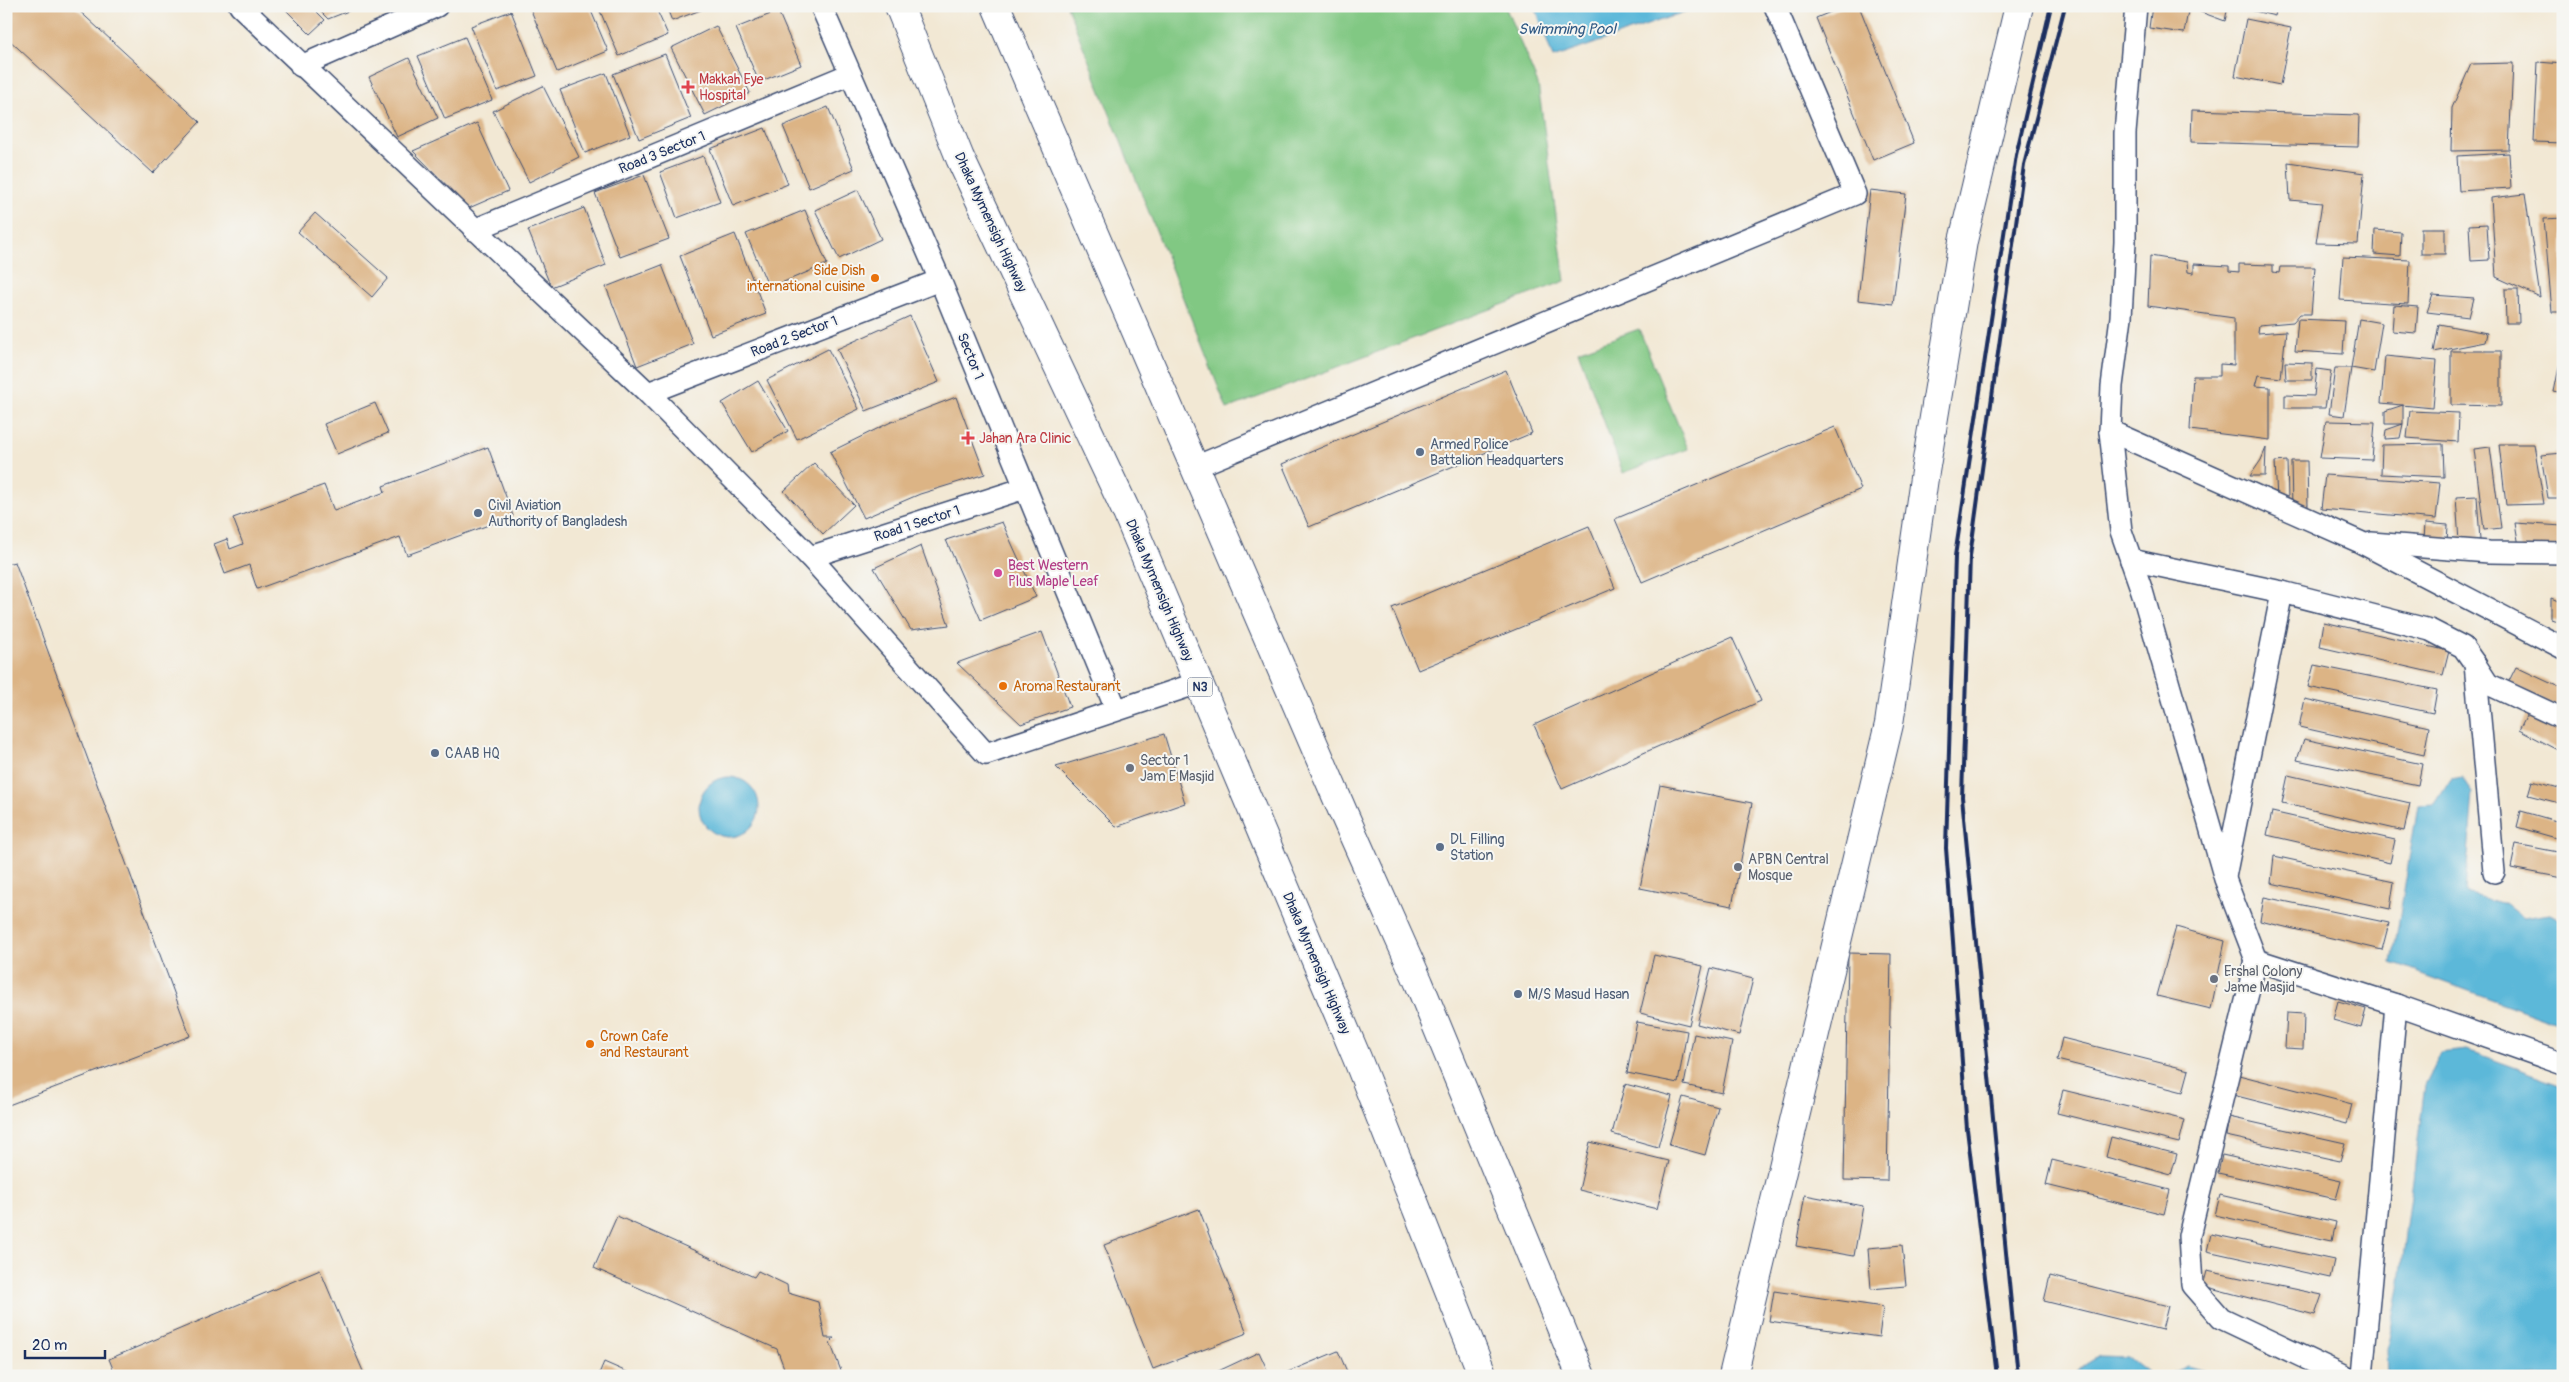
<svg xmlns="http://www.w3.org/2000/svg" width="2569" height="1382" viewBox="0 0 2569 1382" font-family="Pangolin,sans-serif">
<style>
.green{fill:#81c883;stroke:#4e7c70}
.water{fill:#5bb8d9;stroke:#3b749c}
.building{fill:#dcb485}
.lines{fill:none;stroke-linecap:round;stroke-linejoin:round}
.street-casing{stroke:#3b4b70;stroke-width:24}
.secondary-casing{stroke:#3b4b70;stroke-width:30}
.highway-casing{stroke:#3b4b70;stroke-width:30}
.street{stroke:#fff;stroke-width:21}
.secondary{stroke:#fff;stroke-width:28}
.highway{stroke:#fff;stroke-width:28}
.rail{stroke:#1b2f5e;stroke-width:4}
.health-dot{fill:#e0444e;stroke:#f6f6f2;stroke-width:2}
.food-dot{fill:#e8710a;stroke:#f6f6f2;stroke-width:2}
.service-dot{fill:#5c6f8a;stroke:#f6f6f2;stroke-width:2}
.hotel-dot{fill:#d1479c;stroke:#f6f6f2;stroke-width:2}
.worship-dot{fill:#6b7280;stroke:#f6f6f2;stroke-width:2}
.labels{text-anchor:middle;stroke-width:4;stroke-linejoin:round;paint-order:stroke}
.shield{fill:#f6f6f2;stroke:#5d6b8a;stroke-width:1}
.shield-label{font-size:12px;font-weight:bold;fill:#1b2f5e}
.health-label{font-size:14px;fill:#be3a42;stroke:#f6f6f2;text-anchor:start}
.street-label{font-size:14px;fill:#1b2f5e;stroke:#f6f6f2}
.food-label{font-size:14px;fill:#c56008;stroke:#f6f6f2;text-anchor:start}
.service-label{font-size:14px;fill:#4e5e75;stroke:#f6f6f2;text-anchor:start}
.hotel-label{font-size:14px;fill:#b23c85;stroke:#f6f6f2;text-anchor:start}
.worship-label{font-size:14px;fill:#5b616d;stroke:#f6f6f2;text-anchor:start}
.water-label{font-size:15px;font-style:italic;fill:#2e5883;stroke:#f6f6f2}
</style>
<rect width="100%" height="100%" fill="#f6f6f2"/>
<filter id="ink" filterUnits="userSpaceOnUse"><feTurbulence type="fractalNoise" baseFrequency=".02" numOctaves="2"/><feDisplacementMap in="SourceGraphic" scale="10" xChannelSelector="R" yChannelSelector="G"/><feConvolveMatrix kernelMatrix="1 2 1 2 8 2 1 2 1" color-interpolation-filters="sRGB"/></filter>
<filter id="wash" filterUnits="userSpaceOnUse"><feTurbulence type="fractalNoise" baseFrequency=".0096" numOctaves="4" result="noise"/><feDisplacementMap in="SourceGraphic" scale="20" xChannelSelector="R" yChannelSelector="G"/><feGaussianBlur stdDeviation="1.12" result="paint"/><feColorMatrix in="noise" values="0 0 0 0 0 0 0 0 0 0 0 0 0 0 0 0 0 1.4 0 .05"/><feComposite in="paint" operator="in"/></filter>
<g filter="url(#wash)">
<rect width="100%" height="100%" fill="#f2e8d4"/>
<!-- green -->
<g class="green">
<polygon points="1067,6 1505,6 1538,84 1565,281 1227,409"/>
<polygon points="1639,329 1688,449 1623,473 1578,351"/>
</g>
<!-- water -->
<g class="water">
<polygon points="1535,6 1701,6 1553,58"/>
<circle cx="729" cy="807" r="30"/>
<polygon points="2463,777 2473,793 2465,893 2505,904 2523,918 2550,914 2563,921 2563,1025 2392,963 2418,805 2435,804 2451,779"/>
<polygon points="2467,1050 2563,1085 2563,1376 2388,1376 2387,1349 2399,1289 2425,1085 2441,1053"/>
<polygon points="2099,1356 2128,1357 2152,1376 2075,1376 2077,1370"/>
<polygon points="2187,1366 2222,1376 2165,1376"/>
</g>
<g id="blocks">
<!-- building -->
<g class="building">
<polygon points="6,6 74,6 200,122 153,173 6,37"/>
<polygon points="282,6 311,6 325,20 310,34"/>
<polygon points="315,6 361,6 328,19"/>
<polygon points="534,6 589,6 608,51 557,72 530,8"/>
<polygon points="598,6 655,6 668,35 619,56"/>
<polygon points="666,6 711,6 672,21"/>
<polygon points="1845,6 1859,6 1914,143 1873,160 1816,18"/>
<polygon points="2152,6 2189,6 2184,33 2149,28"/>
<polygon points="2198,6 2228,6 2225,21 2198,11"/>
<polygon points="2234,6 2277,6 2275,16"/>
<polygon points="511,11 537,76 497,91 471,26"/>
<polygon points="778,11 801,65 759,82 736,28"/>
<polygon points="2561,13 2563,13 2563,40 2559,39"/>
<polygon points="2246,19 2291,28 2280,85 2235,76"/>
<polygon points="716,26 750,93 705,115 671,48"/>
<polygon points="465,37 492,100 445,119 418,56"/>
<polygon points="665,54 691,118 639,139 613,74"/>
<polygon points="409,58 438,118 397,137 369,77"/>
<polygon points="2538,62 2563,64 2563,143 2534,142"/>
<polygon points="2513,63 2509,150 2451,151 2452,108 2471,64"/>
<polygon points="606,73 630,135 585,153 560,90"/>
<polygon points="543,86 579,157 529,182 493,111"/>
<polygon points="828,107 854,169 809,188 783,126"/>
<polygon points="2192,110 2359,115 2358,147 2191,142"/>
<polygon points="477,123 508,191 469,208 413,151"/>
<polygon points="765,128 788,184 733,206 710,149"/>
<polygon points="2509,153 2511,188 2459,191 2457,156"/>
<polygon points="703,156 720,202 677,218 660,172"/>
<polygon points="2288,162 2364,173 2358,244 2316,243 2322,203 2290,200"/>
<polygon points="644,175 669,239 620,257 595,193"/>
<polygon points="858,190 881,239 839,259 815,210"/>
<polygon points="1870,190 1906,194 1893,304 1858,300"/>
<polygon points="2525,194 2540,297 2496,277 2491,198"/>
<polygon points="584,208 606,265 551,287 528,230"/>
<polygon points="805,210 827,264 769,288 746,234"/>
<polygon points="315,213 388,278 372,297 298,232"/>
<polygon points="2563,218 2563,312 2552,312 2544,219"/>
<polygon points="2487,224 2489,260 2471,261 2469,225"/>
<rect x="2421" y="228" width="24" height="26"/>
<polygon points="2375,230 2401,232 2400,256 2374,254"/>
<polygon points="735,234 766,314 711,335 680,256"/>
<polygon points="2150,256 2187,262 2188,272 2194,273 2194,264 2229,266 2229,271 2239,272 2239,264 2273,265 2273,272 2279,273 2280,267 2315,267 2311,314 2300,314 2293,322 2259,325 2258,333 2286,331 2281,378 2258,375 2255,386 2270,387 2270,440 2190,430 2193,376 2220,376 2220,364 2234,365 2234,318 2148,306"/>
<polygon points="2343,257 2410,260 2408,304 2340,300"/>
<polygon points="662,265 693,344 637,366 606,287"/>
<polygon points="2505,289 2518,289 2519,323 2506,323"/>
<polygon points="2433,295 2474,298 2469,317 2427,312"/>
<polygon points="2394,305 2418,307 2416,333 2392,331"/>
<polygon points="910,316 939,382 866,411 837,349"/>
<polygon points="2298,319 2345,321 2343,354 2295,351"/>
<polygon points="2359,319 2382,323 2374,372 2351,368"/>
<polygon points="2439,324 2487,333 2485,342 2434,352"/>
<polygon points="828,349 859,409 797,439 767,380"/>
<polygon points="2451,351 2501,351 2501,406 2451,405"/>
<polygon points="2562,352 2563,352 2562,394 2554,392"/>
<polygon points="2385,356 2437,361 2433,408 2381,403"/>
<polygon points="2285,362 2312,363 2312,380 2286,380"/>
<polygon points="2335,368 2351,368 2344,416 2329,414"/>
<polygon points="2317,369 2331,371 2325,408 2285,408 2285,395 2314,396"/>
<polygon points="1506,370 1532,433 1309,527 1282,464"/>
<polygon points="758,381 788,431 752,452 722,403"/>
<polygon points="956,397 985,474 920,494 864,518 830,452 891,422"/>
<polygon points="375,403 388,433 337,454 324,424"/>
<polygon points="2403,405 2403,424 2400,438 2385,439 2386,430 2403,424 2385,424 2385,411"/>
<polygon points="2410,411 2459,413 2458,442 2407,438"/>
<polygon points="2326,421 2375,422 2372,460 2320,458"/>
<polygon points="1835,427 1861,489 1642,582 1615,519"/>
<polygon points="2443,444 2444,477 2381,474 2382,445"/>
<polygon points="2499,444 2534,444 2544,504 2506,505"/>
<polygon points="488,447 513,516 407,555 400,537 257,589 249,565 225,574 214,544 227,539 230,549 243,544 233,518 324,485 334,511 385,492 383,486"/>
<polygon points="2490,447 2501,528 2484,530 2474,449"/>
<polygon points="2266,448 2265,476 2250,476 2261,460"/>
<polygon points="2563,453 2563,498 2548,498 2541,455"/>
<polygon points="2287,461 2288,499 2277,499 2275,462"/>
<polygon points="2291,461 2307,461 2308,508 2292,508"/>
<polygon points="814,463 854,505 823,534 784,491"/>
<polygon points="2325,475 2440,483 2436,519 2321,509"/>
<polygon points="2477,496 2480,540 2459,542 2456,497"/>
<polygon points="1002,522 1036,597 981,620 946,540"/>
<polygon points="2425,523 2448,525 2447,542 2424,541"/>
<polygon points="2515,523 2563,526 2563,552 2520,552"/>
<polygon points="1589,526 1615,588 1418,670 1392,608"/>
<polygon points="921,546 949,625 911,630 874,568"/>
<polygon points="15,562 190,1036 6,1106 6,564"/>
<polygon points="2551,598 2563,603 2563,623 2551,619"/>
<polygon points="2324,622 2449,651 2443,675 2320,647"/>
<polygon points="1042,632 1070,707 1021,724 957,663"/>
<polygon points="1732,637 1761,701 1562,789 1534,725"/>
<polygon points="2314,665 2437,690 2433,713 2308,687"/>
<polygon points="2516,667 2563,689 2563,710 2508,683"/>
<polygon points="2305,699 2429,727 2424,755 2299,727"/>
<polygon points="2528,712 2563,730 2563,753 2519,730"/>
<polygon points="1164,734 1185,803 1116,827 1056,767"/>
<polygon points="2304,739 2422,764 2418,785 2297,760"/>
<polygon points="2288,775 2410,803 2404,831 2282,803"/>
<polygon points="2532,781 2563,789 2563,804 2528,795"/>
<polygon points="1660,785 1752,803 1732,906 1640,888"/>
<polygon points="2521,811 2563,823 2563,840 2517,827"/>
<polygon points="2272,812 2395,840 2390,863 2267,835"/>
<polygon points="2516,844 2563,853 2563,878 2511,868"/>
<polygon points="2274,856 2394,882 2390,909 2271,883"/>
<polygon points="2264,897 2389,923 2382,950 2260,921"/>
<polygon points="2176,927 2225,941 2211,1009 2157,996"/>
<polygon points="1848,953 1891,954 1887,1181 1844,1180"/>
<polygon points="1654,955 1703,966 1689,1025 1640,1013"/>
<polygon points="1711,968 1753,979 1739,1035 1697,1024"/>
<polygon points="2338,1001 2366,1009 2361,1028 2333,1020"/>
<polygon points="2287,1013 2304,1014 2303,1049 2285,1048"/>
<polygon points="1637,1022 1687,1031 1678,1083 1627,1073"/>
<polygon points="1694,1034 1732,1042 1722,1093 1684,1085"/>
<polygon points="2062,1038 2189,1070 2183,1092 2057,1060"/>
<polygon points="2231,1073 2352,1104 2347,1124 2225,1093"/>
<polygon points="1625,1084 1672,1096 1658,1147 1612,1134"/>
<polygon points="2063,1090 2185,1120 2179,1143 2057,1113"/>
<polygon points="1683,1097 1718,1107 1705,1155 1669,1145"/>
<polygon points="2229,1117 2345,1143 2340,1161 2226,1136"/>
<polygon points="2111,1137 2177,1154 2171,1175 2106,1157"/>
<polygon points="1590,1142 1669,1161 1657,1209 1579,1190"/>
<polygon points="2222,1155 2341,1181 2336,1199 2218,1173"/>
<polygon points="2052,1160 2170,1190 2164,1214 2046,1185"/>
<polygon points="1805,1195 1863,1206 1854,1256 1796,1246"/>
<polygon points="2220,1195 2336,1222 2332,1241 2215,1215"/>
<polygon points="1199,1209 1247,1333 1153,1369 1104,1245"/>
<polygon points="617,1216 754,1277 758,1271 787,1285 788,1293 818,1302 825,1338 834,1338 830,1342 843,1376 787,1376 777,1349 594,1268"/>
<polygon points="2211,1234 2334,1260 2330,1278 2207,1251"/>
<polygon points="1902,1245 1906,1286 1871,1289 1868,1248"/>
<polygon points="320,1270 365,1376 116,1376 109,1359"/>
<polygon points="2207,1271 2322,1295 2315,1315 2203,1286"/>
<polygon points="2050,1276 2168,1306 2162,1330 2044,1301"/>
<polygon points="1774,1291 1883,1307 1879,1337 1769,1321"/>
<polygon points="1338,1351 1349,1376 1284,1376 1283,1374"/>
<polygon points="1259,1352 1270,1376 1213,1376 1212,1374"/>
<polygon points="604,1362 636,1376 598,1376"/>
</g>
</g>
</g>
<g filter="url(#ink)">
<use href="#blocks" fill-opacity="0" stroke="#3b4b70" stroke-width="1"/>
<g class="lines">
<!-- street casing -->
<g class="street-casing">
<g id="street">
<polyline points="240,6 648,393 810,557 986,754 1198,683"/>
<polyline points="821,6 940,280 1116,709"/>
<polyline points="2136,6 2125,133 2125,242 2121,317 2112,386 2110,431 2121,531 2142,591 2225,879 2256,960 2396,1005 2563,1064"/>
<polyline points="301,66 437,6"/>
<polyline points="474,230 850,74"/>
<polyline points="648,393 940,280"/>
<polyline points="2110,431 2360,542 2563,648"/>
<polyline points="1195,467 1855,194 1775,6"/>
<polyline points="2371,543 2489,552 2563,553"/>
<polyline points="810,557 1025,488"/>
<polyline points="2131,560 2282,592 2430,630 2463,647 2475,664 2494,872"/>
<polyline points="2475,664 2488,684 2563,719"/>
<polyline points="2225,877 2282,592"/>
<polyline points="2256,960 2189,1236 2192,1285 2221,1318 2343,1376"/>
<polyline points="2362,1376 2396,1005"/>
</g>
</g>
<!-- secondary casing -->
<g class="secondary-casing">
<polyline id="secondary" points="1733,1376 1889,724 1924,478 1963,241 2019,6"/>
</g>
<!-- highway casing -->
<g class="highway-casing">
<g id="highway">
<polyline points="899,6 960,158 1127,513 1357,1058 1483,1376"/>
<polyline points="996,6 1343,812 1419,983 1581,1376"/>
</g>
</g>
<!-- street -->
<use href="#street" class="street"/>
<!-- secondary -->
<use href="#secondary" class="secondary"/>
<!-- highway -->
<use href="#highway" class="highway"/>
<!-- rail -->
<g class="rail">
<polyline points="1997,1376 1967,1129 1946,848 1955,556 2016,155 2051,6"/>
<polyline points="2018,1376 1962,797 1970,556 2024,165 2065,6"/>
</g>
</g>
</g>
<!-- markers -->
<g class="health-dot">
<path d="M685.5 79.5h5v5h5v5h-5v5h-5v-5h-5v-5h5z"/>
<path d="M965.5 430.5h5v5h5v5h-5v5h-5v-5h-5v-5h5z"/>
</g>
<g class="food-dot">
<circle cx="875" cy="278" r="5"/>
<circle cx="1003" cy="686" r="5"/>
<circle cx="590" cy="1044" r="5"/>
</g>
<g class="service-dot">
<circle cx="1420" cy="452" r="5"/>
<circle cx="478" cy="513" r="5"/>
<circle cx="435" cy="753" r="5"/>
<circle cx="1440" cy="847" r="5"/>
<circle cx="1518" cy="994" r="5"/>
</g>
<circle class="hotel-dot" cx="998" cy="573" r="5"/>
<g class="worship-dot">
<circle cx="1130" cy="768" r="5"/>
<circle cx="1738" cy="867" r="5"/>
<circle cx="2214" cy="979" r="5"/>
</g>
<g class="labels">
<!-- shield labels -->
<rect class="shield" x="1187.5" y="677.5" width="25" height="19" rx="4"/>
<g class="shield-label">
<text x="1200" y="691">N3</text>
</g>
<!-- health labels -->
<g class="health-label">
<text x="699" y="84">Makkah Eye<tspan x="699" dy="16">Hospital</tspan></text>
<text x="979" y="443">Jahan Ara Clinic</text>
</g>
<!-- street labels -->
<g class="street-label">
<text transform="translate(662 152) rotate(-22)" y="5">Road 3 Sector 1</text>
<text transform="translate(991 222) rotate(65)" y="5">Dhaka Mymensigh Highway</text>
<text transform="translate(794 336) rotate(-21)" y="5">Road 2 Sector 1</text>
<text transform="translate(971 356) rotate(68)" y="5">Sector 1</text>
<text transform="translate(917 523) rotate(-18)" y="5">Road 1 Sector 1</text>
<text transform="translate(1160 590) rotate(67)" y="5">Dhaka Mymensigh Highway</text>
<text transform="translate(1317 963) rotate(67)" y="5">Dhaka Mymensigh Highway</text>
</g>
<!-- food labels -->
<g class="food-label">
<text x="865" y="275" text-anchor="end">Side Dish<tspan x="865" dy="16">international cuisine</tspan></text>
<text x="1013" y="691">Aroma Restaurant</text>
<text x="600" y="1041">Crown Cafe<tspan x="600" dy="16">and Restaurant</tspan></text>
</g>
<!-- service labels -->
<g class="service-label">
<text x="1430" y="449">Armed Police<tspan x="1430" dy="16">Battalion Headquarters</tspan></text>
<text x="488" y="510">Civil Aviation<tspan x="488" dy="16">Authority of Bangladesh</tspan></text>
<text x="445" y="758">CAAB HQ</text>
<text x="1450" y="844">DL Filling<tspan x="1450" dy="16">Station</tspan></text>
<text x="1528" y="999">M/S Masud Hasan</text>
</g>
<!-- hotel labels -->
<g class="hotel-label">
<text x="1008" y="570">Best Western<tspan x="1008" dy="16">Plus Maple Leaf</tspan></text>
</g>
<!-- worship labels -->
<g class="worship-label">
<text x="1140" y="765">Sector 1<tspan x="1140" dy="16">Jam E Masjid</tspan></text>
<text x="1748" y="864">APBN Central<tspan x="1748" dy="16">Mosque</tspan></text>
<text x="2224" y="976">Ershal Colony<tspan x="2224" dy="16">Jame Masjid</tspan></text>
</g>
<!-- water labels -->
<g class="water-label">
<text x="1567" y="34">Swimming Pool</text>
</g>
</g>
<!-- margin -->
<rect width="2569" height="1382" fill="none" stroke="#f6f6f2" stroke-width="25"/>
<!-- scale -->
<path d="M25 1350v8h80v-8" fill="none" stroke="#1b2f5e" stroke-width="2.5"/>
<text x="32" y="1350" font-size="15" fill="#1b2f5e" stroke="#f6f6f2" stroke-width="4" paint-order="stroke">20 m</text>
</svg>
